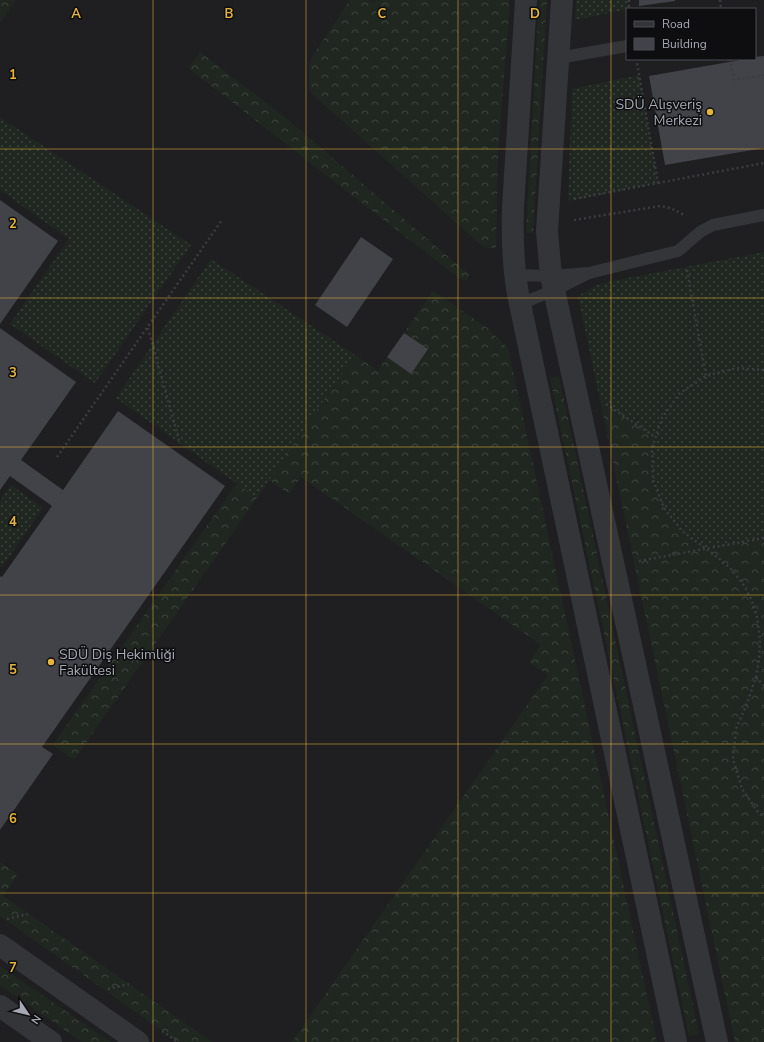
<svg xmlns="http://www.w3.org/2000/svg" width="764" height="1042" viewBox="0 0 764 1042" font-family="'Nunito Sans',sans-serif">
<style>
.built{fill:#1f1f21;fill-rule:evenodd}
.grass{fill:url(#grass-dots)}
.forest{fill:url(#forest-crowns)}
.building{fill:#424348}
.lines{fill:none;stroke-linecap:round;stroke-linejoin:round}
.path{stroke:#3a3c40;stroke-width:2.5;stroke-dasharray:2 3;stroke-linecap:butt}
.service{stroke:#343539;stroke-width:12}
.minor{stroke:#343539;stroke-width:22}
.tertiary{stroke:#343539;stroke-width:22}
.grid{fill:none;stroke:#e5b43a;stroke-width:1;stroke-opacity:0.55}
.poi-dot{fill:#e5b43a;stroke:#0e0e10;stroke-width:1.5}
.labels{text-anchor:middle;stroke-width:3;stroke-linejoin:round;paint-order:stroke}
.poi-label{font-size:14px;fill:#a6a9b4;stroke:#0e0e10;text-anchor:end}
.grid-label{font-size:13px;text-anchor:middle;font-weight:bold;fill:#e5b43a;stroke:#0e0e10;stroke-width:3;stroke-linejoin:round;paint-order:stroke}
</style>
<defs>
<pattern id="grass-dots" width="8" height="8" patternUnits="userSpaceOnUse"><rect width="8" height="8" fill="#202721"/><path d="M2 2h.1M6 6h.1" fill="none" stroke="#3d443f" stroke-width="1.8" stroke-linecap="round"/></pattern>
<pattern id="forest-crowns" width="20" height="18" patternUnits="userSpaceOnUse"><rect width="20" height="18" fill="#202721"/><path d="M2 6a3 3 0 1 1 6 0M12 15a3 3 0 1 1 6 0" fill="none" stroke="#3d443f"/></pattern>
</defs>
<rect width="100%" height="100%" fill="#131315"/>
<!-- built -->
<path class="built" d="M0 0H764V1042H0ZM627 9H755V59H627Z"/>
<!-- grass -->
<g class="grass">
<polygon points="576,0 629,0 629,9 575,20"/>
<polygon points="639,75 658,183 568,201 572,89"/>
<polygon points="0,117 191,245 95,383 10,324 69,239 0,190"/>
<path d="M764 252V538L707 549C699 543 689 537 682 530 658 507 645 470 655 437L600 400 578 296 597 285 607 282Z"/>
<polygon points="211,259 355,355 257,498 116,398"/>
<polygon points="11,485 43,508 2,567 0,566 0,501"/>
</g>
<!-- forest -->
<g class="forest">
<polygon points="0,0 16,0 0,23"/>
<polygon points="350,0 369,0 374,4 376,0 510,0 498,154 496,248 486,248 482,246 309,91 309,64 312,57"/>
<polygon points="539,0 547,0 533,233 526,233"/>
<polygon points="200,52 287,119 466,272 469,275 468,279 464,281 447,269 188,68"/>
<polygon points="433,291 486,327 508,348 657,1042 292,1042 548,675 529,662 541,645 301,477 289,494 269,480 355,355 378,371 387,357 411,373 428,350 404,333"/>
<polygon points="559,376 699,1034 689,1036 550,378"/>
<path d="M600 400 655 437C645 470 658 507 682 530 689 537 699 543 707 549L764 538V1042H735Z"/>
<polygon points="237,483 257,498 74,760 53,745"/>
<polygon points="0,862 18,874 3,896 212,1042 178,1042 0,916"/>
<polygon points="0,966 111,1042 82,1042 0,985"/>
</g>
<!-- building -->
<g class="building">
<polygon points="639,0 675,0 675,1 639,6"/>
<polygon points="764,56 764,148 665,165 649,76 746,59 755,59 755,57"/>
<polygon points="0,200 58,241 0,324"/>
<polygon points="361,237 393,259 347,327 315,305"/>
<polygon points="0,328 76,382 21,460 63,490 118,411 225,486 42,747 53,754 0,830 0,576 2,577 52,506 10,476 0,490"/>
<polygon points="404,333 428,349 411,374 387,357"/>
</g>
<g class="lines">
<!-- path -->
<g class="path">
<polyline points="629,0 629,9"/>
<polyline points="720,0 721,9"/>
<polyline points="730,59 734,80 764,75"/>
<polyline points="658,183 764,163"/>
<polyline points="574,199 658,183 637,63"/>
<path d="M574 220 660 206C670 207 677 211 686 216"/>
<polyline points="687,270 706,376"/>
<polyline points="148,328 180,444"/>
<polyline points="764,370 737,368 706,376 680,393 662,418 652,448 653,480 664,508 682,531 721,560 733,571 745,587 752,601 757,617 760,639 759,660 756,677 748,701 736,729 733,759 742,789 758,812 764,817"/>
<polyline points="606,404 655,437"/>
<polyline points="57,457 222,220"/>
<polyline points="639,561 764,538"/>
<polyline points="756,677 764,686"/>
<polyline points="7,919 28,914"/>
<polyline points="108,989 129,984"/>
<polyline points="162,1031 178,1042"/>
</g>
<!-- service -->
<g class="service">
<polyline points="558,58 627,46"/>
<polyline points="589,273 678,251 700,232 713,225 764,215"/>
<polyline points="515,275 551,276 589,273 555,290 520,304"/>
</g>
<!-- minor -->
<g class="minor">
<path d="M526 0 513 207C512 239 513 272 520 304L676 1042"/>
<polyline points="562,0 547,231 551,276 717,1042"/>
</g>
<!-- tertiary -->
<g class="tertiary">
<polyline points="0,945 138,1042"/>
<polyline points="0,1006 51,1042"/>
</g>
</g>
<!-- grid -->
<path class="grid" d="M153 0V1042M306 0V1042M458 0V1042M611 0V1042M0 149H764M0 298H764M0 447H764M0 595H764M0 744H764M0 893H764"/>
<!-- markers -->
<g class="poi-dot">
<circle cx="710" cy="112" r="4"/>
<circle cx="51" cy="662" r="4"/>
</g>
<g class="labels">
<!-- poi labels -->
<g class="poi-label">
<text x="702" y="109">SDÜ Alışveriş<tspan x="702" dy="16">Merkezi</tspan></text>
<text x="59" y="659" text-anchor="start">SDÜ Diş Hekimliği<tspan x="59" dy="16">Fakültesi</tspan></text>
</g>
</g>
<g class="grid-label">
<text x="76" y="18">A</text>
<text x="229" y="18">B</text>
<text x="382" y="18">C</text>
<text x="535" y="18">D</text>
<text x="13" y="79">1</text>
<text x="13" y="228">2</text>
<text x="13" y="377">3</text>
<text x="13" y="526">4</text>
<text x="13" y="674">5</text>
<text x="13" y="823">6</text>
<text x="13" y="972">7</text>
</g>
<!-- legend -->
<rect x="626" y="8" width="130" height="52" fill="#0e0e10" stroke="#4b4c52"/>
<rect x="634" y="21" width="20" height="6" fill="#343539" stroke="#4b4c52"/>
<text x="662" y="28" font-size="12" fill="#a6a9b4">Road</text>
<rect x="634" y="38" width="20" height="12" fill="#424348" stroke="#4b4c52"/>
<text x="662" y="48" font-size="12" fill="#a6a9b4">Building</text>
<!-- north arrow -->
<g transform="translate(28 1014) rotate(125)" stroke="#0e0e10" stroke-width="3" paint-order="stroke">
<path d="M0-3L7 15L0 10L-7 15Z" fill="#a6a9b4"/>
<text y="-6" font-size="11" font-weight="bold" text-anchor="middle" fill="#a6a9b4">N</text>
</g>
</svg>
